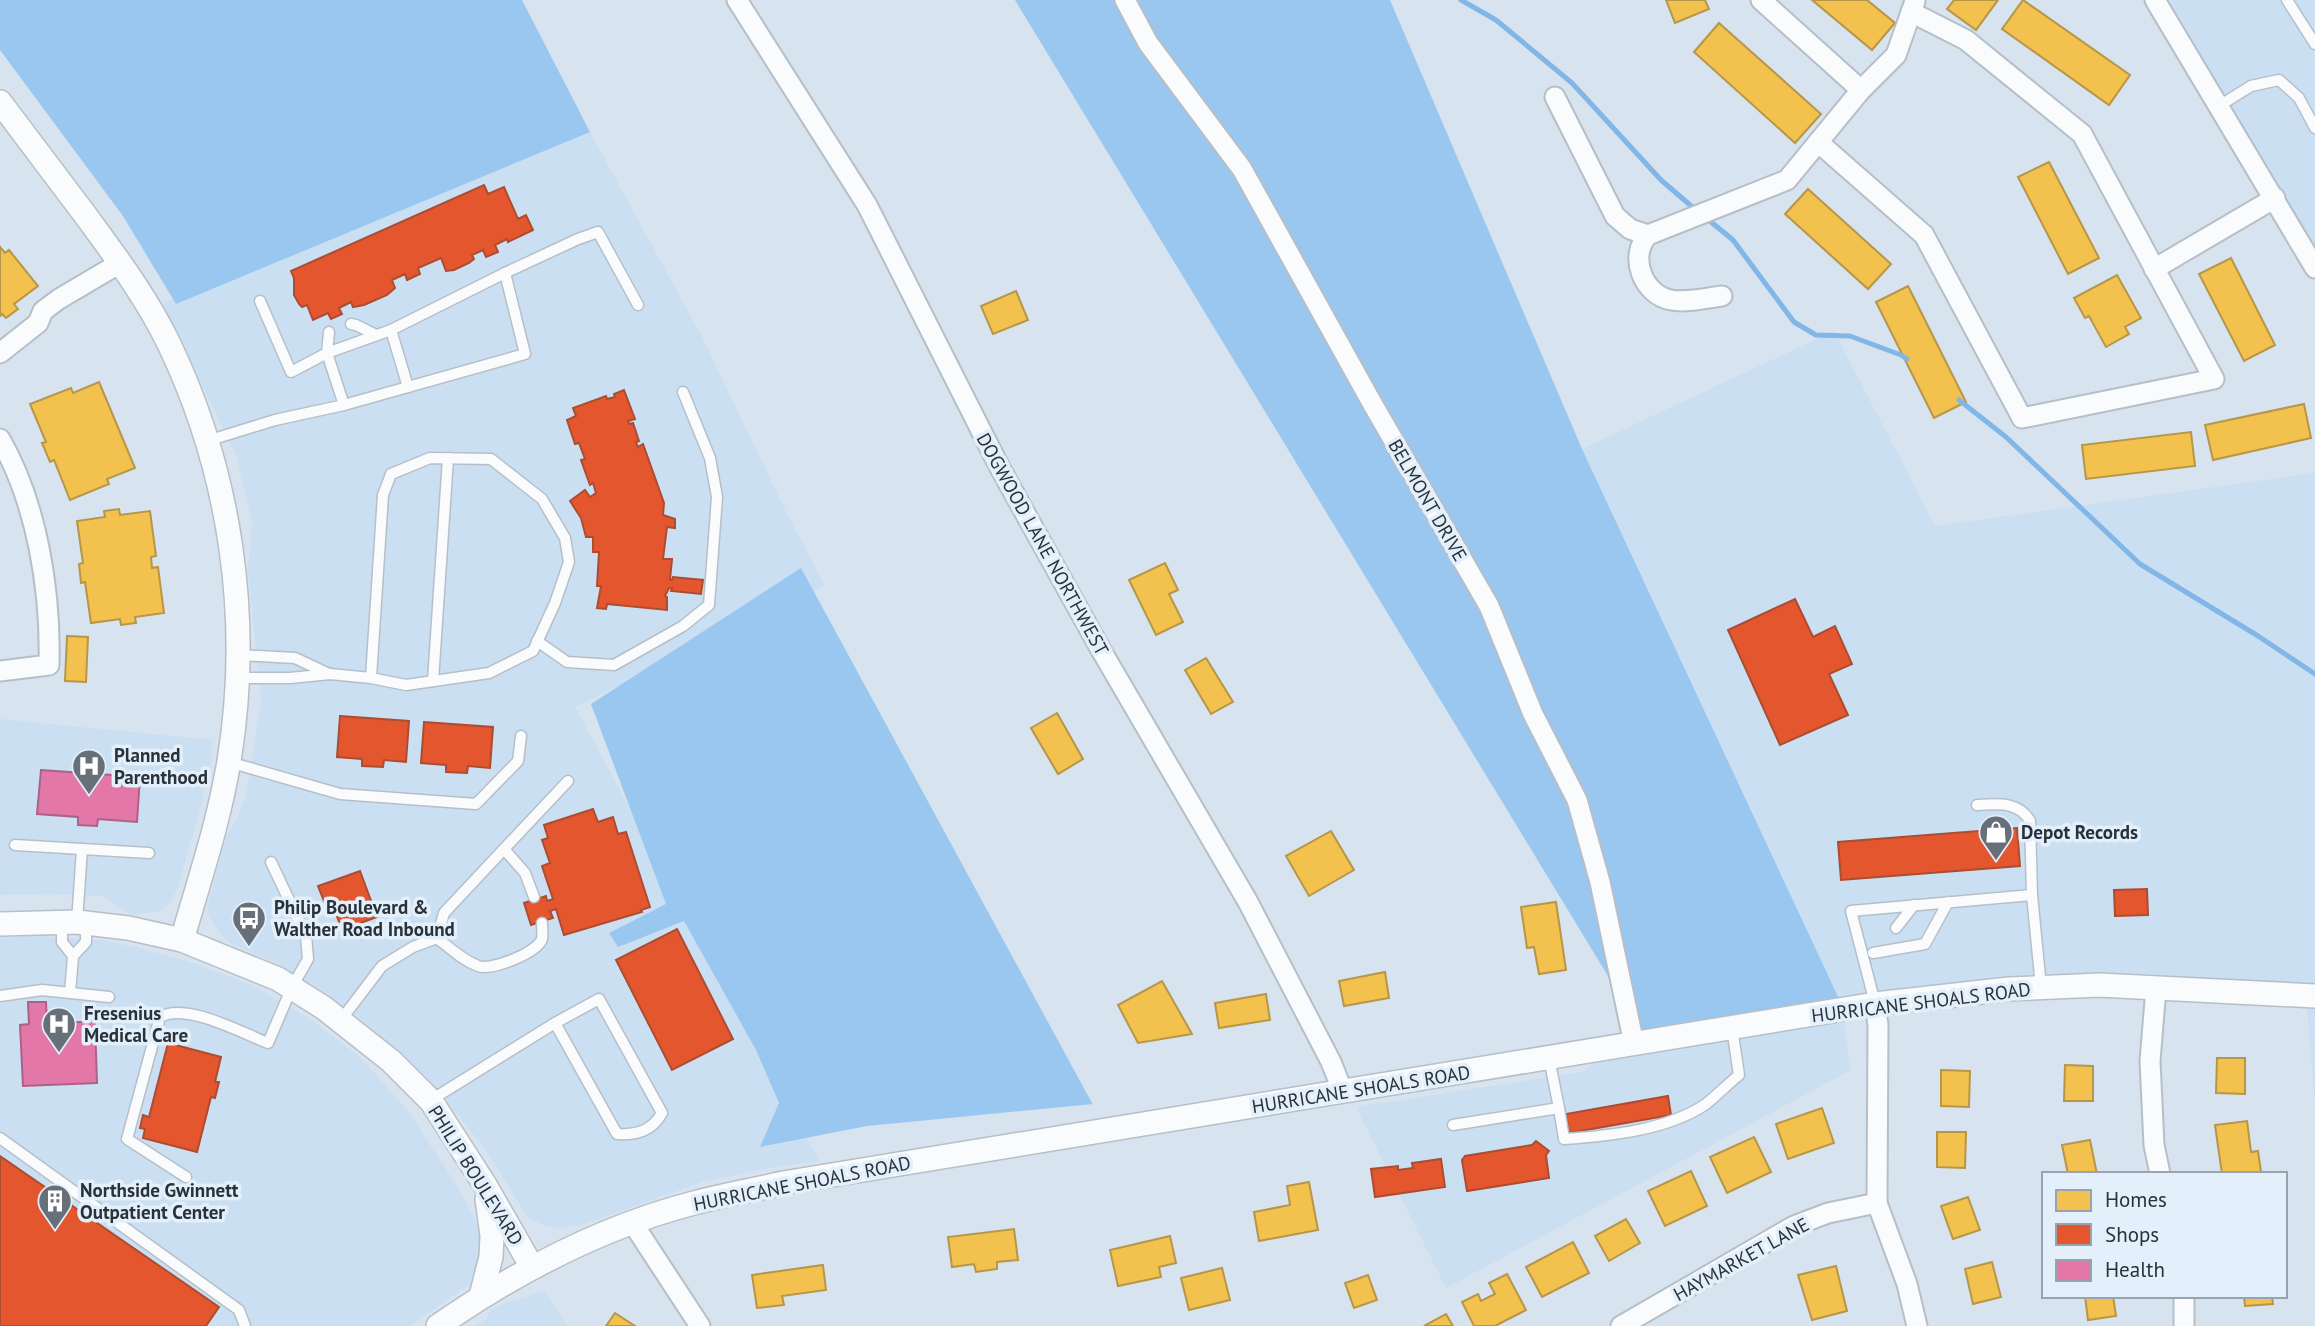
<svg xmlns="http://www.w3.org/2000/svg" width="2315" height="1326" viewBox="0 0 2315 1326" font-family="'PT Sans',sans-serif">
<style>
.built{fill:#cbdff2}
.forest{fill:#9ac7ef}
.homes{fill:#f2c14e;stroke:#b69648;stroke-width:2}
.shops{fill:#e4572e;stroke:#ac4c31;stroke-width:2}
.health{fill:#e377a8;stroke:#ac6287;stroke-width:2}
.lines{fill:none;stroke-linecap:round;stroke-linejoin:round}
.stream{stroke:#81b6e6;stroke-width:5}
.service-casing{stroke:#b6bfc8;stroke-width:13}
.minor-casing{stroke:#b6bfc8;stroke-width:23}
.tertiary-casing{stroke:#b6bfc8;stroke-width:26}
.service{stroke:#f9fbfc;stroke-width:10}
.minor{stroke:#f9fbfc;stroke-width:19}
.tertiary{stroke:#f9fbfc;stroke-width:23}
.labels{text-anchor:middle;stroke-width:7;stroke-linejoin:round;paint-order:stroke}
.street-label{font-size:19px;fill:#2a3239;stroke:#e3effb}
.poi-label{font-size:19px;font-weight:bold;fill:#2a3239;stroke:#e3effb;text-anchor:start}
</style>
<rect width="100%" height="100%" fill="#d7e3ee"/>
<!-- built -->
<g class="built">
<polygon points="2161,0 2315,0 2315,278"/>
<polygon points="590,132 702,337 783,506 825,586 575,707 819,1161 775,1167 702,1182 584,1224 559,1228 545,1226 528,1217 483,1146 427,1078 374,1030 325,992 278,964 230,943 218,931 209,916 208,906 225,839 238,816 246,795 261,702 248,570 252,522 237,457 163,303"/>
<polygon points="1834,331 1935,526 2315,473 2315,1106 2306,994 2154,998 1880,998 1841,1004 1851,1070 1446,1288 1356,1107 1582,1072 1641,1032 1841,1003 1582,449"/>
<polygon points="0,719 213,740 211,764 201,806 177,890 170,902 159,911 132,915 101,896 50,894 0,895"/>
<polygon points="32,936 102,940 135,947 187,961 252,985 313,1021 360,1057 407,1110 459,1189 479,1228 482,1254 471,1283 410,1326 0,1326 0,938"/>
<polygon points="545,1291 567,1326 475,1326 486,1319 491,1310 508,1302"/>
</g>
<!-- forest -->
<g class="forest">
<polygon points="0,0 522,0 590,132 176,304 123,216 0,50"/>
<polygon points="1015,0 1390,0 1582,449 1841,1003 1642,1032"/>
<polygon points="801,568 1092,1103 1093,1104 867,1126 760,1147 779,1103 756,1050 684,921 618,947 609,933 666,904 591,704"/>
</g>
<!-- homes -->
<g class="homes">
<polygon points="1666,0 1705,0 1709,9 1675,23"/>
<polygon points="1812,0 1867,0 1895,23 1872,50"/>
<polygon points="1954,0 1998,0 1976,30 1947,9"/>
<polygon points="2023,0 2130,75 2109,105 2002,29"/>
<polygon points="1719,23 1821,114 1795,143 1694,52"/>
<polygon points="2049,162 2099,258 2068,274 2018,177"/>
<polygon points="1808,189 1891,264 1868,289 1785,214"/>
<polygon points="0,247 5,253 9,250 38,286 14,304 18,309 6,318 2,314 0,316"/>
<polygon points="2231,258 2275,345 2244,361 2199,274"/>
<polygon points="2117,275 2141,318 2125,327 2129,334 2106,347 2089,316 2085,318 2074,298"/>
<polygon points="1908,286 1966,402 1934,418 1876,302"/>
<polygon points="1016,291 1028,320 993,334 981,306"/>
<polygon points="99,382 135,468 107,479 109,484 70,500 54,460 50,462 42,443 46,442 30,404 71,388 73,393"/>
<polygon points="2304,404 2311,438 2213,460 2205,425"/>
<polygon points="2191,432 2195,466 2086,479 2082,445"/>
<polygon points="119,509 120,515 150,511 156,556 151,557 152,568 158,567 164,613 135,617 136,623 121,625 120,619 91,623 85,582 81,583 79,564 83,563 77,521 105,517 104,511"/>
<polygon points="1165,563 1178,590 1169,594 1183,622 1156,635 1129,580"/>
<polygon points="67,636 88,637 86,682 65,681"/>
<polygon points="1206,658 1233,702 1211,714 1185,670"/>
<polygon points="1057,713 1083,759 1058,774 1031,728"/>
<polygon points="1331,831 1354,870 1309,896 1286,856"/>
<polygon points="1556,902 1566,970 1539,974 1534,947 1527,948 1521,907"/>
<polygon points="1385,972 1389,998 1344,1006 1339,981"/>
<polygon points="1162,981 1192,1034 1138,1043 1118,1005"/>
<polygon points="1266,994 1270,1020 1219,1028 1215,1003"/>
<polygon points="2217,1058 2245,1058 2245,1094 2216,1093"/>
<polygon points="2065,1065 2093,1066 2093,1101 2064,1101"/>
<polygon points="1941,1070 1970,1071 1969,1107 1941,1106"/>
<polygon points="1822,1108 1834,1143 1788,1159 1776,1124"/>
<polygon points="2247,1121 2251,1152 2258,1151 2261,1172 2222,1174 2215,1125"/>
<polygon points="1937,1132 1966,1132 1965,1168 1937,1167"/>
<polygon points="1754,1137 1771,1172 1727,1193 1710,1157"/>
<polygon points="2090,1140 2097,1174 2068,1174 2062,1145"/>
<polygon points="1691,1171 1707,1206 1665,1226 1648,1191"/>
<polygon points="1309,1182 1318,1230 1259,1241 1254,1212 1290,1205 1287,1186"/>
<polygon points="1968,1197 1980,1230 1953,1239 1941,1206"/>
<polygon points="1626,1219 1640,1243 1609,1261 1595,1236"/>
<polygon points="1014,1229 1018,1260 997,1262 997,1269 976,1272 974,1264 952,1267 948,1237"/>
<polygon points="1170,1236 1176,1263 1159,1267 1161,1277 1118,1286 1110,1250"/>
<polygon points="1573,1242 1589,1273 1542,1297 1526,1267"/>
<polygon points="1992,1262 2001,1297 1973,1304 1965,1269"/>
<polygon points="823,1265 826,1290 782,1296 784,1305 757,1308 752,1275"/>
<polygon points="1836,1266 1847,1311 1812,1320 1798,1275"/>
<polygon points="1222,1268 1230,1300 1189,1310 1181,1278"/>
<polygon points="1507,1274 1526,1310 1495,1326 1474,1326 1462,1302 1478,1294 1481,1301 1495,1294 1489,1283"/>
<polygon points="1368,1275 1377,1300 1354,1308 1345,1283"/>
<polygon points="2085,1296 2113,1296 2116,1316 2088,1320"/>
<polygon points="2244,1296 2272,1296 2273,1304 2245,1306"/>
<polygon points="615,1313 635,1326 606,1326"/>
<polygon points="1446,1314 1453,1326 1424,1326"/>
</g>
<!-- shops -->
<g class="shops">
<polygon points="484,185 488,194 504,187 518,219 526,215 533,230 508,242 507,239 495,245 498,252 486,257 483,250 472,255 474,259 469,263 454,270 446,271 441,258 418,268 420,274 407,280 405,274 392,280 395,288 387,295 364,305 353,307 351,302 339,308 342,314 331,319 328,313 313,320 307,305 302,307 299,304 294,295 294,278 291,271"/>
<polygon points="624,390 635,419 628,421 629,424 633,423 639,441 636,442 638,447 643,444 664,503 663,515 675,519 675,528 667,527 663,559 672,559 670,580 672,580 673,577 703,580 701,594 671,591 672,588 669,588 665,596 667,597 667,610 607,604 606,609 597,608 601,586 597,586 599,552 593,552 593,537 586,537 581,518 570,501 585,490 590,497 596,493 593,483 590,485 581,460 585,459 579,443 575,444 567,420 576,416 573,408 606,396 607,399 615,397 614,394"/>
<polygon points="1795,599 1813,637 1835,626 1852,664 1829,674 1848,715 1780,745 1728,630"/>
<polygon points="340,716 409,721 406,762 384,760 383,767 362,766 362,759 337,757"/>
<polygon points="424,722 493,727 490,768 468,766 467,773 446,772 446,765 421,763"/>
<polygon points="593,809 598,822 613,817 618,834 626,832 650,907 641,910 642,912 564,935 556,909 550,911 553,918 531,925 524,903 546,896 547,901 553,899 542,866 550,863 542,840 548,838 544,825"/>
<polygon points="2017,828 2020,866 1841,880 1838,842"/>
<polygon points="360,871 377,917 342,930 332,903 328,905 326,900 324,901 318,886"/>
<polygon points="2147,889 2148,915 2115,916 2114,890"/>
<polygon points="677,929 733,1039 672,1070 616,960"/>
<polygon points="168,1043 221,1057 215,1082 219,1082 215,1098 211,1097 197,1152 143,1138 145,1129 140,1128 143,1115 149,1117"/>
<polygon points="1668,1096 1671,1115 1569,1133 1566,1114"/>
<polygon points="1536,1141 1549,1151 1546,1155 1549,1178 1467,1191 1462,1160 1465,1156 1532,1145"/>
<polygon points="0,1156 219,1307 206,1326 0,1326"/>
<polygon points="1441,1159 1445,1187 1375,1197 1371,1169 1398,1166 1398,1170 1413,1168 1412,1163"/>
</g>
<!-- health -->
<g class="health">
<polygon points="41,770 140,777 137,822 98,819 97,826 78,825 78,817 37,814"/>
<polygon points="28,1002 46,1002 47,1024 95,1021 97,1083 23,1086 20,1025 29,1024"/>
</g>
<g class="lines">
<!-- stream -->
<g class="stream">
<polyline points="1461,0 1496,20 1572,83 1661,180 1697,211"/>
<polyline points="1705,217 1733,240 1794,322 1816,335 1850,336 1901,355 1907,359"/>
<polyline points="1959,400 2006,437 2140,564 2258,636 2315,674"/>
</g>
<!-- service casing -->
<g class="service-casing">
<g id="service">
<polyline points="2287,0 2315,44"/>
<polyline points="2219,106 2251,86 2279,80 2299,98 2315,128"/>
<polyline points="505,273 578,239 598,232 638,305"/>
<polyline points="260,301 291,372 327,353 329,332"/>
<polyline points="351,324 356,325 376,335"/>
<polyline points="391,330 408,387"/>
<polyline points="207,441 275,420 344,405 525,354 505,273 391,330 327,353 344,405"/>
<polyline points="537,641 567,662 614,665 683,626 709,605 717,497 710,458 683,392"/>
<polyline points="239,655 295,658 329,674"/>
<polyline points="238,678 290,678 330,674 371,678 406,685 489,673 533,651 555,603 569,562 565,538 542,499 491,459 430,458 391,474 383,495 371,678"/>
<polyline points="433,681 448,458"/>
<polyline points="229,762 340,794 476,804 518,761 521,736"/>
<path d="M1977 805C1997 804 2019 801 2030 821L2032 895"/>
<polyline points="15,845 149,853"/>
<polyline points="504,849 568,781"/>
<polyline points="62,922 62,942 73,956"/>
<polyline points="77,922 82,849"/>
<polyline points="1896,928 1914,905"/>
<polyline points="437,938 444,913 504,849 525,873 534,897"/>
<polyline points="1873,953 1925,944 1948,902"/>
<polyline points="70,993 73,956 86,942 86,923"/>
<polyline points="0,996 42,990 109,997"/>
<polyline points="1875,1003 1851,911 2032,895 2041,987"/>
<path d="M341 1020 382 966 413 947 437 938C450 948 462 960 478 966 491 971 537 953 542 939 543 935 542 927 542 923"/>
<path d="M431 1100 555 1023 599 999 662 1113C652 1131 637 1135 617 1134L555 1023"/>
<path d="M1559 1108 1564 1139C1609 1136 1668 1130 1706 1104 1717 1095 1728 1084 1739 1075L1732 1028"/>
<polyline points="1453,1125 1559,1108 1549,1058"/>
<polyline points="0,1138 239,1310 245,1326"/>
<path d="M186 1177 127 1139 160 1017C186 1002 242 1033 268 1043L292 987 308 959 306 936 271 862"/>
</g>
</g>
<!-- minor casing -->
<g class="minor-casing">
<g id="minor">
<polyline points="737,0 867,205 1000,468 1101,650 1248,902 1331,1062 1343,1092"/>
<polyline points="1125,0 1148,43 1242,169 1372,403 1489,606 1533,714 1577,800 1600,882 1634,1044"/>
<polyline points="1761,0 1861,90"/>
<polyline points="2155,0 2315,268"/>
<polyline points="1555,97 1615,216 1630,229 1648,235"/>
<polyline points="1818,142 1924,235 2022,418 2214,379 2082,134 1966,40 1911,12"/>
<polyline points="2154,269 2275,198"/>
<path d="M1722 296C1706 298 1687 303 1671 300 1643 295 1628 256 1648 235L1787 180 1861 90 1896 55 1915 1"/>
<polyline points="0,353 38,323 43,311 59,299 120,263"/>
<path d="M0 439C37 503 51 591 49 665L0 671"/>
<polyline points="2156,988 2150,1061 2154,1145 2160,1174"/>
<polyline points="1875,1004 1878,1025 1877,1203 1907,1284 1917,1326"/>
<polyline points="632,1222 700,1326"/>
<polyline points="2184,1296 2184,1326"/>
<polyline points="1621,1326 1794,1226 1828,1213 1877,1203"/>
</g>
</g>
<!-- tertiary casing -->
<g class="tertiary-casing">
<g id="tertiary">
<path d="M0 102C29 140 57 178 86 216 116 257 147 298 169 344 231 473 252 620 229 761 219 822 199 881 182 940"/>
<polyline points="0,924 77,922 128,928 182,940 278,979 324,1008 391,1061 431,1101 485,1185 532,1267"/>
<polyline points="481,1296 491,1257 492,1236 487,1199"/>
<path d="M438 1326C516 1272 601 1227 694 1203 723 1195 754 1190 783 1183L1875 1004 2009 989 2099 985 2315 996"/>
</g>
</g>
<!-- service -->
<use href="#service" class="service"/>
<!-- minor -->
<use href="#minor" class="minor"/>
<!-- tertiary -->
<use href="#tertiary" class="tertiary"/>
</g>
<!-- icons -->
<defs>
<g id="hospital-pin" transform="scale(1.75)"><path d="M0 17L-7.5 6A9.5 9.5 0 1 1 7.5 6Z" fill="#677078" stroke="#e3effb"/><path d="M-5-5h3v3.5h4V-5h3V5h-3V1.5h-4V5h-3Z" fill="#fff"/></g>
<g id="shop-pin" transform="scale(1.75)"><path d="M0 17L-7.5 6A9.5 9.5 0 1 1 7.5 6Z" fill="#677078" stroke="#e3effb"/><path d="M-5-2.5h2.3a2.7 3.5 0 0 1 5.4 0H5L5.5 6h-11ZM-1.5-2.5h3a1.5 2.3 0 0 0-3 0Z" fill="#fff"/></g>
<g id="bus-pin" transform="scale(1.75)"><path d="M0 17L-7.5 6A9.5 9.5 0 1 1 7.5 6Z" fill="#677078" stroke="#e3effb"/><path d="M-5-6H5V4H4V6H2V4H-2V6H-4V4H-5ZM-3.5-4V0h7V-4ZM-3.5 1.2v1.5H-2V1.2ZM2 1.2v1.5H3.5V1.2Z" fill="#fff"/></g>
<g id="building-pin" transform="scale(1.75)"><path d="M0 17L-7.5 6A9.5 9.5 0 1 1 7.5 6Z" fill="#677078" stroke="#e3effb"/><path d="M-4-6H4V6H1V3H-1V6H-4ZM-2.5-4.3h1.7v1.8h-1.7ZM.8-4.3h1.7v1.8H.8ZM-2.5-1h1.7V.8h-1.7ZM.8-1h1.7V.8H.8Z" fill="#fff"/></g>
</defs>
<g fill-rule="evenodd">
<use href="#hospital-pin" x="89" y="766"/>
<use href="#shop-pin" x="1996" y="832"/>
<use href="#bus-pin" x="249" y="918"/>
<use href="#hospital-pin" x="59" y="1024"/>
<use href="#building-pin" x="55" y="1201"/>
</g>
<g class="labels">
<!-- street labels -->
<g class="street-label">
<text transform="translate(1428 500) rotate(60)" y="7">BELMONT DRIVE</text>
<text transform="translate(1043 544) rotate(61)" y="7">DOGWOOD LANE NORTHWEST</text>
<text transform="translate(1921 1002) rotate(-7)" y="7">HURRICANE SHOALS ROAD</text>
<text transform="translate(1361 1089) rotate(-9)" y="7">HURRICANE SHOALS ROAD</text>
<text transform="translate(476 1175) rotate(58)" y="7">PHILIP BOULEVARD</text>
<text transform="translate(802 1183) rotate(-11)" y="7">HURRICANE SHOALS ROAD</text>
<text transform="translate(1741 1259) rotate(-29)" y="7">HAYMARKET LANE</text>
</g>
<!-- poi labels -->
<g class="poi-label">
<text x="114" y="762">Planned<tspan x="114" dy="22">Parenthood</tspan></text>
<text x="2021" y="839">Depot Records</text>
<text x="274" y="914">Philip Boulevard &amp;<tspan x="274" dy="22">Walther Road Inbound</tspan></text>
<text x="84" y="1020">Fresenius<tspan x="84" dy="22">Medical Care</tspan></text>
<text x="80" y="1197">Northside Gwinnett<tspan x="80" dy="22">Outpatient Center</tspan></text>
</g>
</g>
<!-- legend -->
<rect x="2042" y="1172" width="245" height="126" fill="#e3effb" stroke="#99a3ad" stroke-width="2"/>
<rect x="2056" y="1190" width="35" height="21" fill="#f2c14e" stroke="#99a3ad" stroke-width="2"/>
<text x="2105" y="1207" font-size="21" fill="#2a3239">Homes</text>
<rect x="2056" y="1224" width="35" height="21" fill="#e4572e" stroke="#99a3ad" stroke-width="2"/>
<text x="2105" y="1242" font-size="21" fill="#2a3239">Shops</text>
<rect x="2056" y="1260" width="35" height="21" fill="#e377a8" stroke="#99a3ad" stroke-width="2"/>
<text x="2105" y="1277" font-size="21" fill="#2a3239">Health</text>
</svg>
